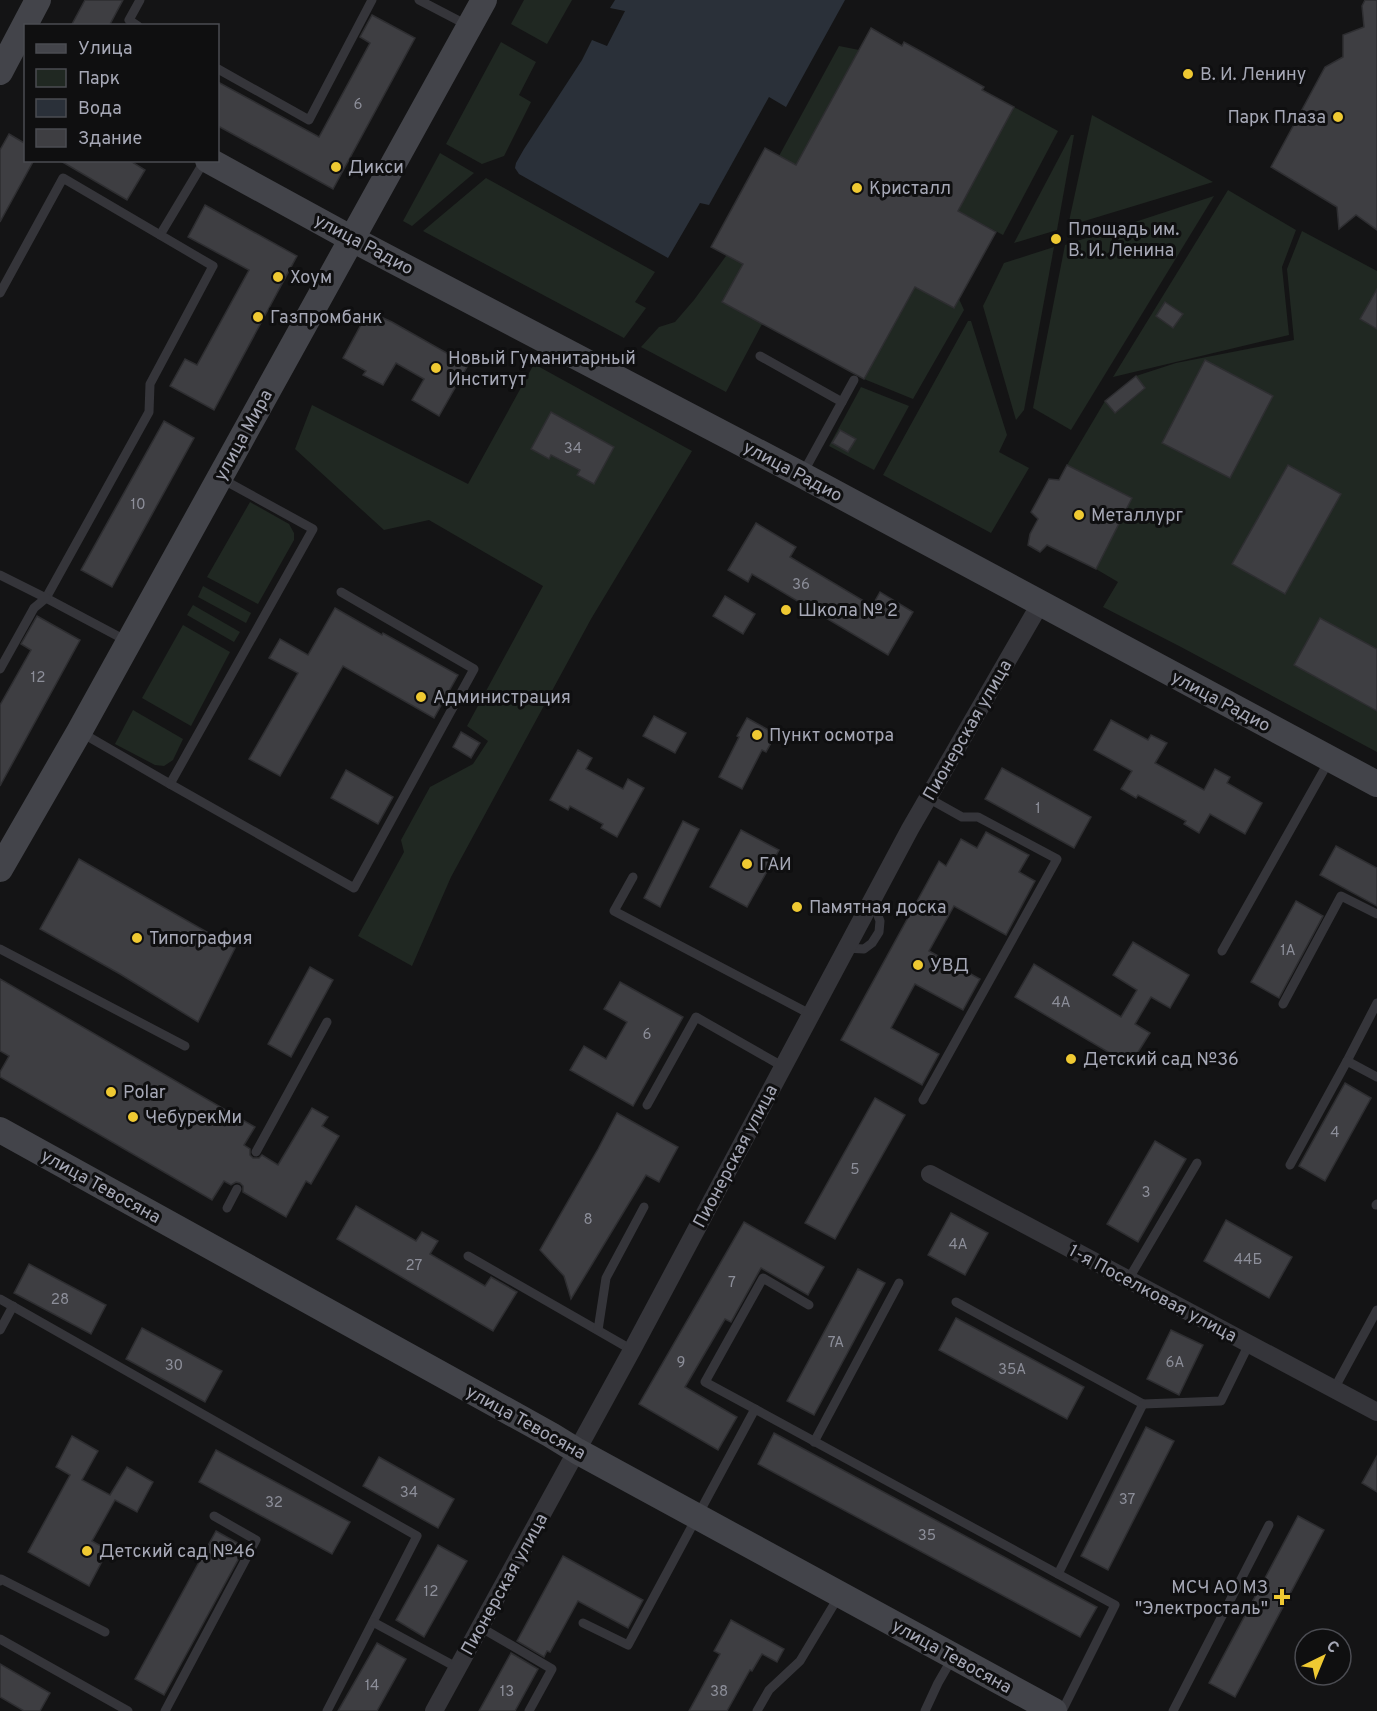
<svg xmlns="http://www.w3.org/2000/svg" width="1377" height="1711" viewBox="0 0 1377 1711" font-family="Overpass,sans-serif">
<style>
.green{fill:#202822}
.water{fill:#2a3039}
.building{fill:#3e3e42;stroke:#2e2e31;stroke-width:1.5}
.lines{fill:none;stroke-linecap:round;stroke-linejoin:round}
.service{stroke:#35353a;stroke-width:9}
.minor{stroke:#35353a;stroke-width:18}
.secondary{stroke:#43444a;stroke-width:26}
.poi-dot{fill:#efc932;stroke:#0f0f10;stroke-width:2}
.labels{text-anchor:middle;stroke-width:6;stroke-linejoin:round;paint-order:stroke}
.number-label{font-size:15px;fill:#8c8e99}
.poi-label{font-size:18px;fill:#a6a8b6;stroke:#0f0f10;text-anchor:start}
.street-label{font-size:18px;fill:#a6a8b6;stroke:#0f0f10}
</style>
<rect width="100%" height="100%" fill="#141415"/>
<!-- green -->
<g class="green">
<polygon points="524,0 572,0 547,44 511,24"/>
<polygon points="501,42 536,62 519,95 531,102 504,156 482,164 446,144"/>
<polygon points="839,46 859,50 796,165 779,156"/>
<polygon points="1014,107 1058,131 1003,235 958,211"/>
<polygon points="1092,115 1213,182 1068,226"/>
<polygon points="1071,135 1074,135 1057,230 1014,243"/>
<polygon points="440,153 474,173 412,226 403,221"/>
<polygon points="486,178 655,272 635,302 646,308 624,338 423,231"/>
<polygon points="1228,190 1296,230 1282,267 1289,335 1113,377"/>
<polygon points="1214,196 1071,430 1033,408 1065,245"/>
<polygon points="744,224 760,233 723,302 762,324 726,392 641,347 659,327 675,322 694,300 726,256"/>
<polygon points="1302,231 1377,271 1377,752 1181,647 1103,607 1118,582 1096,569 1132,498 1067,465 1105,401 1136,376 1176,363 1294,340 1287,269"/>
<polygon points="1054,247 1024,410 1016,420 983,306 1004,263"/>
<polygon points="915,287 954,308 959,299 964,310 913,399 864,379"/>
<polygon points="968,321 971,321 1007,435 999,452 1029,468 991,533 883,475"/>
<polygon points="534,364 692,451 591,619 451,877 412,966 358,936 404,852 401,840 430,787 473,764 488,741 467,726 543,586 429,520 384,530 295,449 312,405 468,484"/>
<polygon points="861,387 909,406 874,470 829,446"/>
<polygon points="250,502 289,524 294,533 294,540 258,604 207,577"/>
<polygon points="203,586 251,613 246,623 198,597"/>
<polygon points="193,605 240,632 234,642 187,615"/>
<polygon points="183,625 230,652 191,726 142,698"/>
<polygon points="133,710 183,739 173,760 164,766 155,765 115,744"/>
</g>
<!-- water -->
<polygon class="water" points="615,0 845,0 786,107 769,97 709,205 700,203 668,258 519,174 515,168 516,163 524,149 582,60 592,40 607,46 625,11 610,8"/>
<!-- building -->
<g class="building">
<polygon points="85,0 123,0 109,26 71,26"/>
<polygon points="1365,0 1377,0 1377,230 1356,215 1339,229 1337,207 1271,167 1325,67 1343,57 1343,35 1364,27 1362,6"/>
<polygon points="372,15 415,38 333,189 218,126 218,82 319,137 370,43 360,37"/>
<polygon points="871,28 902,46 904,42 922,52 984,87 982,90 1014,107 958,211 996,232 954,308 915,287 864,379 722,302 743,264 711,247 765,148 796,165"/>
<polygon points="9,134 26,144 26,160 34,160 0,222 0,150"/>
<polygon points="59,160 129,160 145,170 127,200"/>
<polygon points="205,205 297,256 214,410 170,386 185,359 197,365 249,270 188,237"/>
<polygon points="1377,289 1377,329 1360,319"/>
<polygon points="1165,302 1183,314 1173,328 1156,316"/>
<polygon points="371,316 379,316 392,322 468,365 439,416 412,400 424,379 396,363 383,385 363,375 366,371 343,358 362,323"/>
<polygon points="1205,360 1273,396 1230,478 1162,443"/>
<polygon points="1136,376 1145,388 1115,413 1105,401"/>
<polygon points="551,412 614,447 594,484 577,475 580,470 551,455 549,459 531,449"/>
<polygon points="164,421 194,438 112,587 81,570"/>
<polygon points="840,430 856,439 848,452 832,443"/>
<polygon points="1067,465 1132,498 1096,569 1047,545 1040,552 1028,545 1030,534 1038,519 1031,512 1049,479 1059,480"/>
<polygon points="1288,465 1341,494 1285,594 1232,564"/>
<polygon points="756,523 796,547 790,557 872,606 880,592 913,612 888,655 752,574 748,582 728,570"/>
<polygon points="725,596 755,614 743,634 713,616"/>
<polygon points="335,608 382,635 383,633 458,675 434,718 343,666 280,776 249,759 298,673 269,658 280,639 308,655"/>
<polygon points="37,616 80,640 0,786 0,705 31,650 21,644"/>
<polygon points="1320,618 1377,649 1377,711 1294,665"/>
<polygon points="654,716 686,733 675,753 643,736"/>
<polygon points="747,718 776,734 766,752 762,750 742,789 719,777 739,737 737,736"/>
<polygon points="1111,720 1148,740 1151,735 1167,743 1155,763 1204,790 1215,769 1230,777 1227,783 1262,803 1245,834 1210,814 1199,833 1184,824 1186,821 1138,795 1136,798 1121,789 1132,771 1094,750"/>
<polygon points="461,732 480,743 471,758 453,747"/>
<polygon points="578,750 592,758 586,769 623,789 628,779 644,788 617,837 601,828 603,824 570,806 568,810 550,800"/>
<polygon points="1002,768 1091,817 1074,848 985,799"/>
<polygon points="346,770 393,797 378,824 331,798"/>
<polygon points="683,821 699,829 660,907 644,898"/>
<polygon points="741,830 779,850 747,907 710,887"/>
<polygon points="986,832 1029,855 1019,872 1035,881 1006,935 954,906 929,951 980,979 963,1010 915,984 891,1028 939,1054 922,1085 841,1040 939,861 946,866 961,839 977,848"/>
<polygon points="1336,846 1377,868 1377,906 1320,875"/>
<polygon points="79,859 235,948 198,1022 120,974 40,929"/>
<polygon points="1296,901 1323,916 1279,998 1251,982"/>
<polygon points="1133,942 1189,975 1170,1008 1151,997 1135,1024 1150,1033 1130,1065 1015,997 1034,964 1121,1017 1137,990 1113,975"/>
<polygon points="310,967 333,980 291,1057 268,1044"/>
<polygon points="0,979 255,1127 244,1145 250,1149 250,1155 253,1158 259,1158 262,1155 278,1165 312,1108 328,1117 322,1126 339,1136 311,1184 306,1181 286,1217 243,1192 243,1186 240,1183 236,1182 231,1185 224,1181 212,1200 0,1077 0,1072 9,1056 0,1051"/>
<polygon points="620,982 683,1017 633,1106 570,1070 584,1046 606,1059 627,1022 604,1009"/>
<polygon points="1345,1083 1371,1098 1325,1181 1299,1166"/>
<polygon points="875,1098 905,1115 835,1239 805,1223"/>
<polygon points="617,1113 678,1147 659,1182 646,1175 571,1299 564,1276 540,1250 598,1149"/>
<polygon points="1155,1141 1186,1159 1138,1242 1107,1224"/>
<polygon points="356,1206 416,1241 422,1232 438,1241 430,1254 485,1286 491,1277 517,1292 493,1331 337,1239"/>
<polygon points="951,1213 988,1233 965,1275 928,1255"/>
<polygon points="1226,1220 1292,1257 1269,1298 1204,1261"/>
<polygon points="744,1222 824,1267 808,1295 761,1268 731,1322 725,1319 685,1387 737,1417 718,1450 639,1404"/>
<polygon points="29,1264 106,1305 91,1334 14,1293"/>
<polygon points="858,1269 885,1283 814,1415 787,1401"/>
<polygon points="956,1318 1084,1387 1067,1419 939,1350"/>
<polygon points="142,1328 222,1371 205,1402 126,1359"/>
<polygon points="1171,1330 1203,1345 1179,1395 1147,1379"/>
<polygon points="1146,1427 1174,1441 1108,1570 1081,1556"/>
<polygon points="774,1433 1097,1607 1080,1637 758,1464"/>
<polygon points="72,1436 98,1451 82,1480 110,1495 127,1467 153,1482 137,1512 115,1500 92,1541 108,1550 89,1586 28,1552 70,1475 56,1467"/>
<polygon points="216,1450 350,1522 332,1554 199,1482"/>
<polygon points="1377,1456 1377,1492 1362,1483"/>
<polygon points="379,1457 454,1499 438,1528 363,1486"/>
<polygon points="1298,1516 1324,1530 1235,1697 1209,1683"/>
<polygon points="216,1531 245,1547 164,1695 135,1679"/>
<polygon points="438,1545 467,1561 424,1637 396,1620"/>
<polygon points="563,1556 643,1600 628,1628 578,1601 550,1652 547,1651 544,1657 517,1641"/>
<polygon points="731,1620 784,1649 777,1662 762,1654 752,1671 750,1670 727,1711 689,1711 720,1654 714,1651"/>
<polygon points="377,1643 406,1659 377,1711 338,1711"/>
<polygon points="511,1653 538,1669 515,1711 479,1711"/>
<polygon points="0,1664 50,1693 40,1711 24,1711 0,1697"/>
</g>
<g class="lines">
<!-- service -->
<g class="service">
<polyline points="419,0 467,25"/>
<polyline points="138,26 129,20 140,0"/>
<polyline points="218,69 309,120 372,0"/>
<polyline points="160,235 205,160"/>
<polyline points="0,293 63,178 213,266 150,384 149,412 46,598 127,641"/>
<polyline points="760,356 842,402"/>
<polyline points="803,473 854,380"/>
<polyline points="0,575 46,598 34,608 0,669"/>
<polyline points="82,733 170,784 313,529 222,479"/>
<polyline points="170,784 354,888 474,669 341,592"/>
<polyline points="633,877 614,911 810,1014"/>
<polyline points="845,948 864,949 872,943 879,932 880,921 872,900"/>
<polyline points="0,949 185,1046"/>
<polyline points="1222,951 1329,761"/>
<polyline points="1283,1004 1341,896 1377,914"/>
<polyline points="1347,1061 1377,1003"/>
<polyline points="923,1100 1057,859 978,817 962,817 928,798"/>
<polyline points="647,1105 696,1017 782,1066"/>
<polyline points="256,1152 327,1022"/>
<polyline points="1290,1165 1347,1061 1377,1077"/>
<polyline points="1376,1205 1377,1204"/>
<polyline points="227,1208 237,1189"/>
<polyline points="468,1256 632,1350"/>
<polyline points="1128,1280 1197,1163"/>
<polyline points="0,1299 417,1536 327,1711"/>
<polyline points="956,1302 1143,1404 1058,1574"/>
<polyline points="0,1330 13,1306"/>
<polyline points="598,1330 606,1278 644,1207"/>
<polyline points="1334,1389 1377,1310"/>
<polyline points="1143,1404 1221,1401 1249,1344"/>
<polyline points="755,1409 705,1382 763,1278 809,1305"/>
<polyline points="814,1442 899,1283"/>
<polyline points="0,1581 1,1579 105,1632"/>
<polyline points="373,1622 458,1668"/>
<polyline points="583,1623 628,1645 755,1409 1115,1605 1062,1711"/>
<polyline points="480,1627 552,1669 529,1711"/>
<polyline points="0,1639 128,1711"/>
<polyline points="165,1711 256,1540 214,1516"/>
<polyline points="757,1711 769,1690 800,1661 839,1596"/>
<polyline points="925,1711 938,1683 953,1657"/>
<polyline points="1173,1711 1269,1525"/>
</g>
<!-- minor -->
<g class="minor">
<polyline points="930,1174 1377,1412"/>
<polyline points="434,1711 632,1350 910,829 1040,604"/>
</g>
<!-- secondary -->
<g class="secondary">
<polyline points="0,72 38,0"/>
<polyline points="208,160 352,239 802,475 1377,784"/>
<polyline points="0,869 79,732 484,0"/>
<polyline points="0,1130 551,1435 577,1451 1054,1711"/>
</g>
</g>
<!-- markers -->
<g class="poi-dot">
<circle cx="1188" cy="74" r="6"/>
<circle cx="1338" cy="117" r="6"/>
<circle cx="336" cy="167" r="6"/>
<circle cx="857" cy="188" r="6"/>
<circle cx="1056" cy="239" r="6"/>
<circle cx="278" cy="277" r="6"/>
<circle cx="258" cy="317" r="6"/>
<circle cx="436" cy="368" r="6"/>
<circle cx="1079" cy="515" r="6"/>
<circle cx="786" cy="610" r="6"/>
<circle cx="421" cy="697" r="6"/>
<circle cx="757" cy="735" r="6"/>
<circle cx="747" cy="864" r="6"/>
<circle cx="797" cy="907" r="6"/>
<circle cx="137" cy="938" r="6"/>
<circle cx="918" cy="965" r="6"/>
<circle cx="1071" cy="1059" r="6"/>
<circle cx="111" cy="1092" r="6"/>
<circle cx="133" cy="1117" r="6"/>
<circle cx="87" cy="1551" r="6"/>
<path d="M1279 1588h6v6h6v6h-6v6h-6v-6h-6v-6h6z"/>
</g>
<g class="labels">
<!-- number labels -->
<g class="number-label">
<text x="358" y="109">6</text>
<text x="573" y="453">34</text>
<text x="138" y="509">10</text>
<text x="801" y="589">36</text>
<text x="38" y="682">12</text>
<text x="1038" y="813">1</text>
<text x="1288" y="955">1А</text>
<text x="1061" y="1007">4А</text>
<text x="647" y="1039">6</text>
<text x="1335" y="1137">4</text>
<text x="855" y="1174">5</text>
<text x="1146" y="1197">3</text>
<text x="588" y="1224">8</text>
<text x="958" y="1249">4А</text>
<text x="1248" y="1264">44Б</text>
<text x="414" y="1270">27</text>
<text x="732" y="1287">7</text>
<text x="60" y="1304">28</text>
<text x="836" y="1347">7А</text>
<text x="681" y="1367">9</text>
<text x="1175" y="1367">6А</text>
<text x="174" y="1370">30</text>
<text x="1012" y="1374">35А</text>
<text x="409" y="1497">34</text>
<text x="1127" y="1504">37</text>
<text x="274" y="1507">32</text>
<text x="927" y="1540">35</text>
<text x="431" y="1596">12</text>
<text x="372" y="1690">14</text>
<text x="507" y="1696">13</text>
<text x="719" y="1696">38</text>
</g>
<!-- poi labels -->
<g class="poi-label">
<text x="1200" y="80">В. И. Ленину</text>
<text x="1326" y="123" text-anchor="end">Парк Плаза</text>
<text x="348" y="173">Дикси</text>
<text x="869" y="194">Кристалл</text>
<text x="1068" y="235">Площадь им.<tspan x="1068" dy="21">В. И. Ленина</tspan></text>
<text x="290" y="283">Хоум</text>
<text x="270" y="323">Газпромбанк</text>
<text x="448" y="364">Новый Гуманитарный<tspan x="448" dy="21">Институт</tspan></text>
<text x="1091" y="521">Металлург</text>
<text x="798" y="616">Школа № 2</text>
<text x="433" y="703">Администрация</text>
<text x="769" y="741">Пункт осмотра</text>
<text x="759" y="870">ГАИ</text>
<text x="809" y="913">Памятная доска</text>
<text x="149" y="944">Типография</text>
<text x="930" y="971">УВД</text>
<text x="1083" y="1065">Детский сад №36</text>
<text x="123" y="1098">Polar</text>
<text x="145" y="1123">ЧебурекМи</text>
<text x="99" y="1557">Детский сад №46</text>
<text x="1268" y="1593" text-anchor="end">МСЧ АО МЗ<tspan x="1268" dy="21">"Электросталь"</tspan></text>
</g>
<!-- street labels -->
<g class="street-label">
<text transform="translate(364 244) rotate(28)" y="6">улица Радио</text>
<text transform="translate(243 435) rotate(-61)" y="6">улица Мира</text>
<text transform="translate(793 471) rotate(28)" y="6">улица Радио</text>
<text transform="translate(1221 701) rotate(28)" y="6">улица Радио</text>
<text transform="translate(967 730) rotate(-60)" y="6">Пионерская улица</text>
<text transform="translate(735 1156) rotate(-62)" y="6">Пионерская улица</text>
<text transform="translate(101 1186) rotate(29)" y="6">улица Тевосяна</text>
<text transform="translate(1153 1293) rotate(28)" y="6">1-я Поселковая улица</text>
<text transform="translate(526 1422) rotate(29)" y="6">улица Тевосяна</text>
<text transform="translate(504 1584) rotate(-61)" y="6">Пионерская улица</text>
<text transform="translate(952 1656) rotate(29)" y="6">улица Тевосяна</text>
</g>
</g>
<!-- legend -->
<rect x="24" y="24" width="195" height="138" fill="#0f0f10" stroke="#4b4c52" stroke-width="1.5"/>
<rect x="36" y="44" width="30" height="9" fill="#43444a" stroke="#4b4c52" stroke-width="1.5"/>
<text x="78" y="54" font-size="18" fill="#a6a8b6">Улица</text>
<rect x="36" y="69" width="30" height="18" fill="#202822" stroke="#4b4c52" stroke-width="1.5"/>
<text x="78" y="84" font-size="18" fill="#a6a8b6">Парк</text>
<rect x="36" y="99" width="30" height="18" fill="#2a3039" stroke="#4b4c52" stroke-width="1.5"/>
<text x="78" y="114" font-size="18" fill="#a6a8b6">Вода</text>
<rect x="36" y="129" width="30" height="18" fill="#3e3e42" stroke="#4b4c52" stroke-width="1.5"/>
<text x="78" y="144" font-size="18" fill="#a6a8b6">Здание</text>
<!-- north arrow -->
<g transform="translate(1323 1657) rotate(43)"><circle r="28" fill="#0f0f10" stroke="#4b4c52" stroke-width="1.5"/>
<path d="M0-4.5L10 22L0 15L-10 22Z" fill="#efc932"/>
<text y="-9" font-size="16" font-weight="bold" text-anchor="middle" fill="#a6a8b6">С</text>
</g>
</svg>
